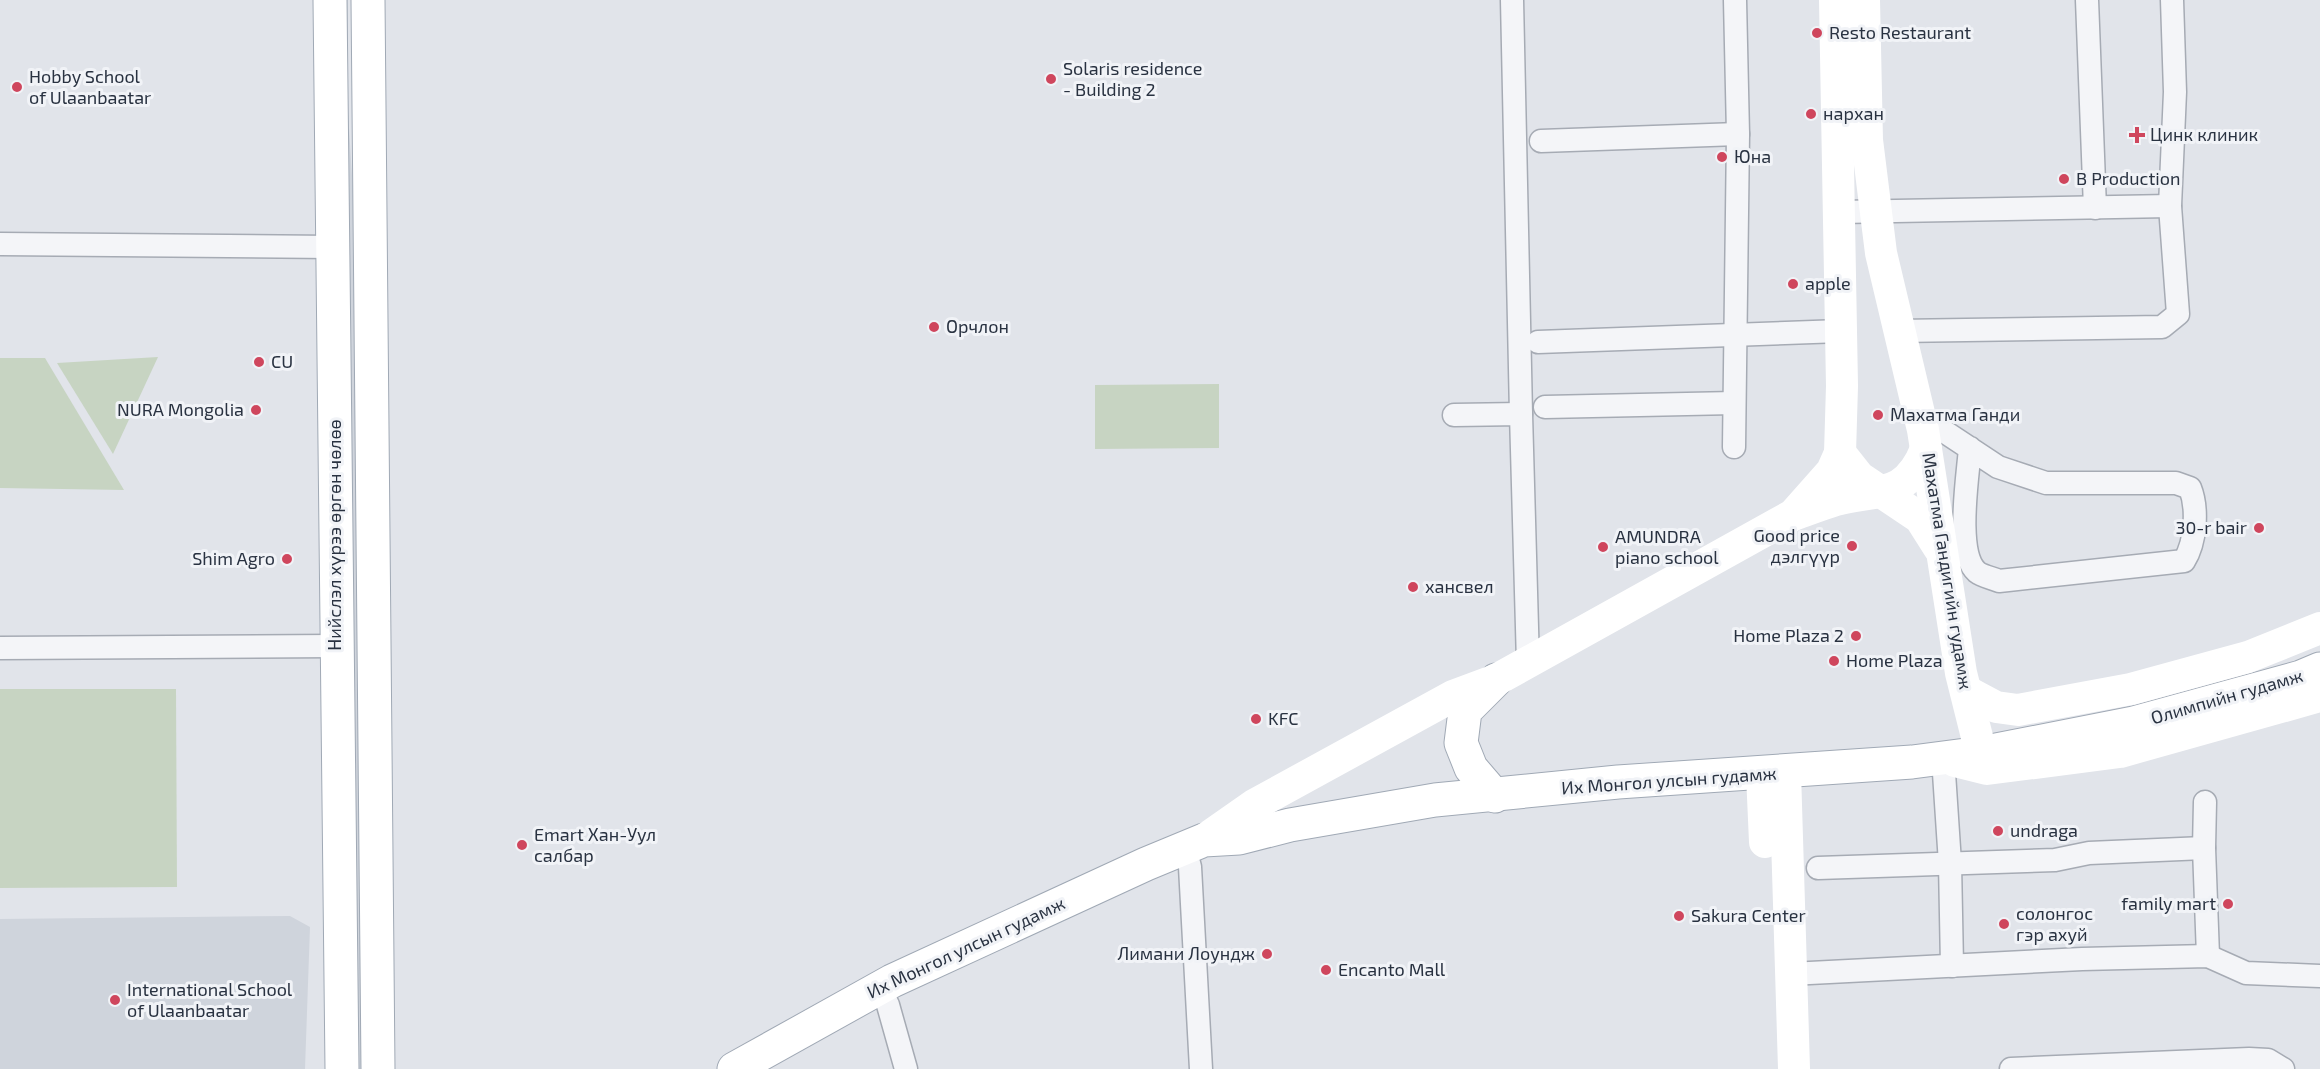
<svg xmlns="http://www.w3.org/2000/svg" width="2320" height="1069" viewBox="0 0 2320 1069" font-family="'Exo 2',sans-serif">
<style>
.built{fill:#cfd4dc}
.green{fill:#c7d4c2}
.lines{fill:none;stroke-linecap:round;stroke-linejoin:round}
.minor-casing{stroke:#a6abb4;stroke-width:25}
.primary-casing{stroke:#a0a9b5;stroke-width:35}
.minor{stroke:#f4f5f8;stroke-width:22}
.secondary{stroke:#fff;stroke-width:32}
.primary{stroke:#fff;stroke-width:33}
.poi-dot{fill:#cf465d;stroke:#f1f3f7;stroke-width:2}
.labels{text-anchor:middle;stroke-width:6;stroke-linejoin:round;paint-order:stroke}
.poi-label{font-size:18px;fill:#293241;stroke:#f1f3f7;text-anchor:start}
.street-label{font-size:18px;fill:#293241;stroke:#f1f3f7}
</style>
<rect width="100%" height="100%" fill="#e1e4ea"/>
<!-- built -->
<g class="built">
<polygon points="341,0 348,0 348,112 360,302 366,1069 359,1069 350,916"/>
<polygon points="290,916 310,927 305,1069 0,1069 0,919"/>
</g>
<!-- green -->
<g class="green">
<polygon points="158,357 113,454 57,363"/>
<polygon points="0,358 45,358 124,490 0,488"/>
<polygon points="1219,384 1219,448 1095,449 1095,385"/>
<polygon points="0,689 176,689 177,887 0,888"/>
</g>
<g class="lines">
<!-- minor casing -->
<g class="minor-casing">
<g id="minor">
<polyline points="1512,0 1521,414"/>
<polyline points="2087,0 2095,208"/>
<polyline points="1541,141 1738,134"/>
<polyline points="1840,212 2170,206"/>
<polyline points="0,244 332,247"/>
<polyline points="1898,331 2162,327 2178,314 2170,206 2175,92 2172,0"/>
<polyline points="1538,342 1841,331"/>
<polyline points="1545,407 1734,403"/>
<polyline points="1454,415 1521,414 1528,663"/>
<path d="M1923 430 1939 428 1998 467 2046 483H2176L2190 488C2198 508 2196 542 2184 561L1999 581C1992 578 1982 576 1977 572 1955 553 1968 476 1970 448"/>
<polyline points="1734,447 1738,134 1735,0"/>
<polyline points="0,648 336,646"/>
<polyline points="1943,758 1950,863 1952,966"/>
<polyline points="2205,802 2204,848 2208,956"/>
<polyline points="1185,848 1190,867 1201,1069"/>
<polyline points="1818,868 2055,860 2089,853 2204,848"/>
<polyline points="1790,974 2082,959 2208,956 2246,973 2320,976"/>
<polyline points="880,988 888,1005 906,1069"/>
<polyline points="2011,1069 2249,1059 2268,1060 2283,1069"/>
</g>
</g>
<!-- primary casing -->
<g class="primary-casing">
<g id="primary">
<polyline points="330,0 342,1069"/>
<polyline points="368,0 378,1069"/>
<polyline points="1495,796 1471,768 1461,743 1465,711 1496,680"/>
<polyline points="734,1069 892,981 1146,864 1204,840 1239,838 1290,825 1435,800 1618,782 1912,762 1981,753 2134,723 2301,677 2320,669"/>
</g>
</g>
<!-- minor -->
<use href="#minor" class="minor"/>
<!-- secondary -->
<g class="secondary">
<polyline points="1864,0 1867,140 1881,253 1923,430 1961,673 1981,753"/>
<polyline points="1840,453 1859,477 1920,518 1939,548"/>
<path d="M1796 514C1810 509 1823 504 1836 500 1879 489 1906 499 1926 449"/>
<polyline points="1966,691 1996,707 2018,710 2131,689 2248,657 2320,628"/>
<polyline points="1955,761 1987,769 2120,752 2320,696"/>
<polyline points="1785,772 1794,1069"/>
<polyline points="1762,774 1765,842"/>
<polyline points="1204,840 1254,805 1453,696 1496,680 1793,515 1832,471 1840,453 1842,386 1835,0"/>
</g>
<!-- primary -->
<use href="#primary" class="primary"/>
</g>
<!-- markers -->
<g class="poi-dot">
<circle cx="1817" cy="33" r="6"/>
<circle cx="1051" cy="79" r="6"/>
<circle cx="17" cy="87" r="6"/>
<circle cx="1811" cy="114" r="6"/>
<path d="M2134 126h6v6h6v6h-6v6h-6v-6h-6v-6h6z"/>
<circle cx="1722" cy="157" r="6"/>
<circle cx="2064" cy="179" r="6"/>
<circle cx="1793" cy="284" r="6"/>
<circle cx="934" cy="327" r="6"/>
<circle cx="259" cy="362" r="6"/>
<circle cx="256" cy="410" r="6"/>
<circle cx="1878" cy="415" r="6"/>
<circle cx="2259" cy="528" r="6"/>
<circle cx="1852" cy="546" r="6"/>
<circle cx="1603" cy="547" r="6"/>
<circle cx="287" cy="559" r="6"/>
<circle cx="1413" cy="587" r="6"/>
<circle cx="1856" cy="636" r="6"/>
<circle cx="1834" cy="661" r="6"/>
<circle cx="1256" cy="719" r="6"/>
<circle cx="1998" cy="831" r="6"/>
<circle cx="522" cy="845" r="6"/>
<circle cx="2228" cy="904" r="6"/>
<circle cx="1679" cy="916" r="6"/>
<circle cx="2004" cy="924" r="6"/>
<circle cx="1267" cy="954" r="6"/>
<circle cx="1326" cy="970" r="6"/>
<circle cx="115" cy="1000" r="6"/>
</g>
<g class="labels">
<!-- poi labels -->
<g class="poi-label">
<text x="1829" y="39">Resto Restaurant</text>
<text x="1063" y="75">Solaris residence<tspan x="1063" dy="21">- Building 2</tspan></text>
<text x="29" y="83">Hobby School<tspan x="29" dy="21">of Ulaanbaatar</tspan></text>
<text x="1823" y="120">нархан</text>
<text x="2150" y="141">Цинк клиник</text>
<text x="1734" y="163">Юна</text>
<text x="2076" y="185">B Production</text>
<text x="1805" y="290">apple</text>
<text x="946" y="333">Орчлон</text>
<text x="271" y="368">CU</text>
<text x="244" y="416" text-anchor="end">NURA Mongolia</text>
<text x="1890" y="421">Махатма Ганди</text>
<text x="2247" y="534" text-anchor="end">30-r bair</text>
<text x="1840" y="542" text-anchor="end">Good price<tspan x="1840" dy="21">дэлгүүр</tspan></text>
<text x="1615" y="543">AMUNDRA<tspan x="1615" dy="21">piano school</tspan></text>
<text x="275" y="565" text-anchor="end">Shim Agro</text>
<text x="1425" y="593">хансвел</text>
<text x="1844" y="642" text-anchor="end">Home Plaza 2</text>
<text x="1846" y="667">Home Plaza</text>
<text x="1268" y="725">KFC</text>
<text x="2010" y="837">undraga</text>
<text x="534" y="841">Emart Хан-Уул<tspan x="534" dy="21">салбар</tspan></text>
<text x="2216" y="910" text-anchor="end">family mart</text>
<text x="2016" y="920">солонгос<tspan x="2016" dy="21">гэр ахуй</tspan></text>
<text x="1691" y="922">Sakura Center</text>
<text x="1255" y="960" text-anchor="end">Лимани Лоундж</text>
<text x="1338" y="976">Encanto Mall</text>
<text x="127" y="996">International School<tspan x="127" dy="21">of Ulaanbaatar</tspan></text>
</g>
<!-- street labels -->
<g class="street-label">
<text transform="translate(335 535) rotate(-90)" y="6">Нийслэл хүрээ өргөн чөлөө</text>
<text transform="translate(1947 571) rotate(81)" y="6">Махатма Гандигийн гудамж</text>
<text transform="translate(2227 697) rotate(-16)" y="6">Олимпийн гудамж</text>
<text transform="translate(1669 781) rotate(-4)" y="6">Их Монгол улсын гудамж</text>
<text transform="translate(966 948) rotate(-25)" y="6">Их Монгол улсын гудамж</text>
</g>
</g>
</svg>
